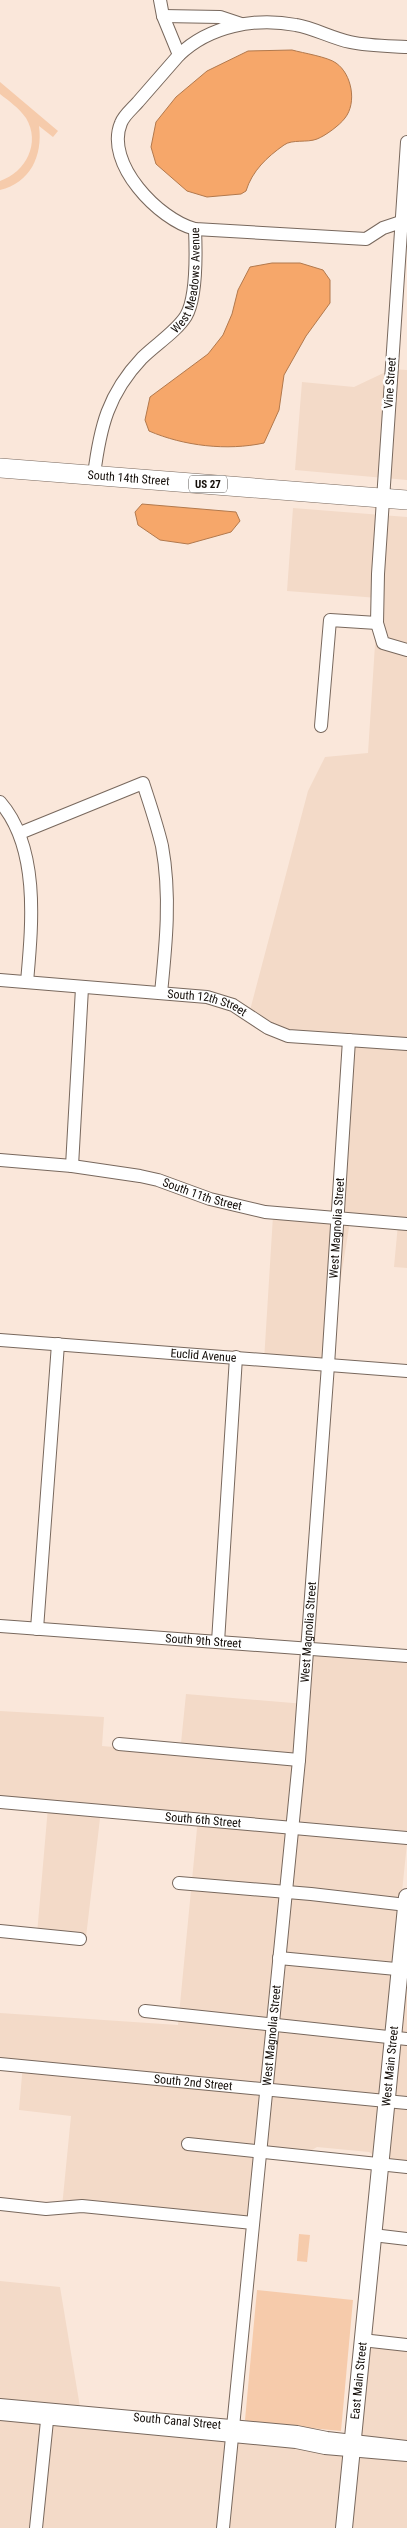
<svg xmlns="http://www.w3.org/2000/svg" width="407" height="2528" viewBox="0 0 407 2528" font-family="'Roboto Condensed',sans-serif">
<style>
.built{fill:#f3dac8}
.green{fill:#f6cbab}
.water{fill:#f6a76a;stroke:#b2794d}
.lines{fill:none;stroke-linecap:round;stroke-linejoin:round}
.minor-casing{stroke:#78685d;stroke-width:14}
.major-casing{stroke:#78685d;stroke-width:18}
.highway-casing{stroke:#78685d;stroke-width:20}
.minor{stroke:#fff;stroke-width:12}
.major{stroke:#fff;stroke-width:16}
.highway{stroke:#fff;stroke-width:19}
.labels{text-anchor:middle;stroke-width:5;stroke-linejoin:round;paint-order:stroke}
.shield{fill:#fff;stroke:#5a5652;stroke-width:1}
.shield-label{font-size:11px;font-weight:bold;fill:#130d08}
.street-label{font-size:12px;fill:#130d08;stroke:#fff}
</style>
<rect width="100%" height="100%" fill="#fae7da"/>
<!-- built -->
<g class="built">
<polygon points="392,369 407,370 407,480 295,470 302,382 354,387"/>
<polygon points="293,508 407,517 407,1268 394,1267 398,1224 350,1221 327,1365 264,1361 273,1216 336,1220 350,1041 279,1034 249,1014 308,791 325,757 368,753 378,598 287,591"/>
<polygon points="310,1647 407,1655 407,1843 375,2156 369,2152 317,2147 312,2150 311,2158 264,2154 255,2226 62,2207 71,2116 19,2110 23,2064 0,2062 0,2013 178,2025 198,1818 101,1810 86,1937 37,1934 48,1807 0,1802 0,1711 104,1717 102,1746 180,1753 186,1694 305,1704"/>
<polygon points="407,1952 407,2168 385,2166"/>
<polygon points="0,2281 60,2287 80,2407 0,2399"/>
<polygon points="368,2342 407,2347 407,2442 358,2436"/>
<polygon points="0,2419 295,2446 346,2454 338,2528 0,2528"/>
<polygon points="357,2455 407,2460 407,2528 349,2528"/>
</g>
<!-- green -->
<g class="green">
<path d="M0 82 58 131 53 137 39 126C43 156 30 183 0 190V181C26 172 41 143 26 118 19 108 9 101 0 94Z"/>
<polygon points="299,2234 310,2235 307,2262 297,2261"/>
<polygon points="257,2290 353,2300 341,2431 249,2422 245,2420"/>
</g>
<!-- water -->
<g class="water">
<path d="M292 50C303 53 328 57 336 63 352 74 357 103 345 118 340 125 325 136 317 139 307 143 292 139 284 145 267 157 252 171 246 191L241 194 207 197 187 191 156 164 151 147 156 122 176 97 207 71 248 51Z"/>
<path d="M272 263H300L323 270 330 280V303L306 336 284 375 279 410 264 443C227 451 184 446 149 431L145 420 150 397 208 354 223 335 232 314 238 290 250 267Z"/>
<polygon points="142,504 236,512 240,521 231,532 188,544 160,540 138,525 135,512"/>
</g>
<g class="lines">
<!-- minor casing -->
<g class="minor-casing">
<g id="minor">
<polyline points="160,0 163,16 179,55"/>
<polyline points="163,16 220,17 241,24"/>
<path d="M407 47C388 46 368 46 350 42 331 38 314 28 296 25 255 17 209 26 179 55 165 71 152 86 138 102 133 108 124 115 121 123 104 163 159 220 195 229L366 239 383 228 407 220"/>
<polyline points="407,142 378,574 377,623 383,643 407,650"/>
<path id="s1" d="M94 475C100 427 108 394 142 358 156 344 176 332 186 316 197 297 196 252 195 229"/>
<polyline points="321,726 330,620 377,623"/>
<path d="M0 802C40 848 32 925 27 982"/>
<path d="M20 833 143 783C150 804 157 825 162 846 171 895 166 944 161 993"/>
<path id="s2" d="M0 980 207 997 233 1005 268 1028 288 1036 407 1044"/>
<path id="s3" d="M0 1160 72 1166 140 1176 158 1180 210 1199 265 1212 407 1224"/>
<polyline points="72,1166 82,988"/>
<path id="s4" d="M0 1340 407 1371"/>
<path id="s5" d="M0 1626 407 1656"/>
<polyline points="37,1629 58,1344"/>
<polyline points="218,1642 236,1357"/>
<polyline points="119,1744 299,1760"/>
<path id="s6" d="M0 1802 407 1838"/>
<polyline points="179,1883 311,1894 407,1905"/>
<polyline points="0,1931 80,1939"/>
<polyline points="279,1958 407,1970"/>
<polyline points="145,2011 407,2039"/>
<path id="s7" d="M0 2064 407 2103"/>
<polyline points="188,2144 407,2167"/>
<polyline points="0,2204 46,2209 82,2206 253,2223"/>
<polyline points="373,2235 407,2239"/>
<polyline points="362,2340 407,2345"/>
<path id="s8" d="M0 2405 297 2432 327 2438 407 2447"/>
<polyline points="0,2414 296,2442 325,2448 407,2455"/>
<polyline points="36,2528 48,2411"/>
<path id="s9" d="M223 2528 299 1760 328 1365 349 1040"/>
</g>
</g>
<!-- major casing -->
<g class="major-casing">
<g id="major">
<path id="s10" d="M344 2528 407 1897"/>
</g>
</g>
<!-- highway casing -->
<g class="highway-casing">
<g id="highway">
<path id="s11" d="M0 468 407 500"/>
</g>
</g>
<!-- minor -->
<use href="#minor" class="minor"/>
<!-- major -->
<use href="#major" class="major"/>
<!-- highway -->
<use href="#highway" class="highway"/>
</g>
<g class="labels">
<!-- shield labels -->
<rect class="shield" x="189" y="475.5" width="38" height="17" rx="4"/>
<g class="shield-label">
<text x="208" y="488">US 27</text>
</g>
<!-- street labels -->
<g class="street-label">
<text dy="4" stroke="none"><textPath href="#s1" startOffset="225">West Meadows Avenue</textPath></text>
<text transform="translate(390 383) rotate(-86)" y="4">Vine Street</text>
<text dy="4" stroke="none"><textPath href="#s11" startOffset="129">South 14th Street</textPath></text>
<text dy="4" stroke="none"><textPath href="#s2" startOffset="209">South 12th Street</textPath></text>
<text dy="4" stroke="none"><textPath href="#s3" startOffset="206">South 11th Street</textPath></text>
<text dy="4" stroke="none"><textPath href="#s9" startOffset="1305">West Magnolia Street</textPath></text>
<text dy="4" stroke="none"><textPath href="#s4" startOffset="204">Euclid Avenue</textPath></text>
<text dy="4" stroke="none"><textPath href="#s9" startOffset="900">West Magnolia Street</textPath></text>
<text dy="4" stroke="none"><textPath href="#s5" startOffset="204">South 9th Street</textPath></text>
<text dy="4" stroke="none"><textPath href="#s6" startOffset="204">South 6th Street</textPath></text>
<text dy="4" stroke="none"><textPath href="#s9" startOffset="495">West Magnolia Street</textPath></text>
<text dy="4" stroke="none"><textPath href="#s10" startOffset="464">West Main Street</textPath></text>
<text dy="4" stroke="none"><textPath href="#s7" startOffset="194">South 2nd Street</textPath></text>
<text dy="4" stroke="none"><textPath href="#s10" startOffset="148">East Main Street</textPath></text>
<text dy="4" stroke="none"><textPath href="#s8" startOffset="178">South Canal Street</textPath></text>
</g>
</g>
</svg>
